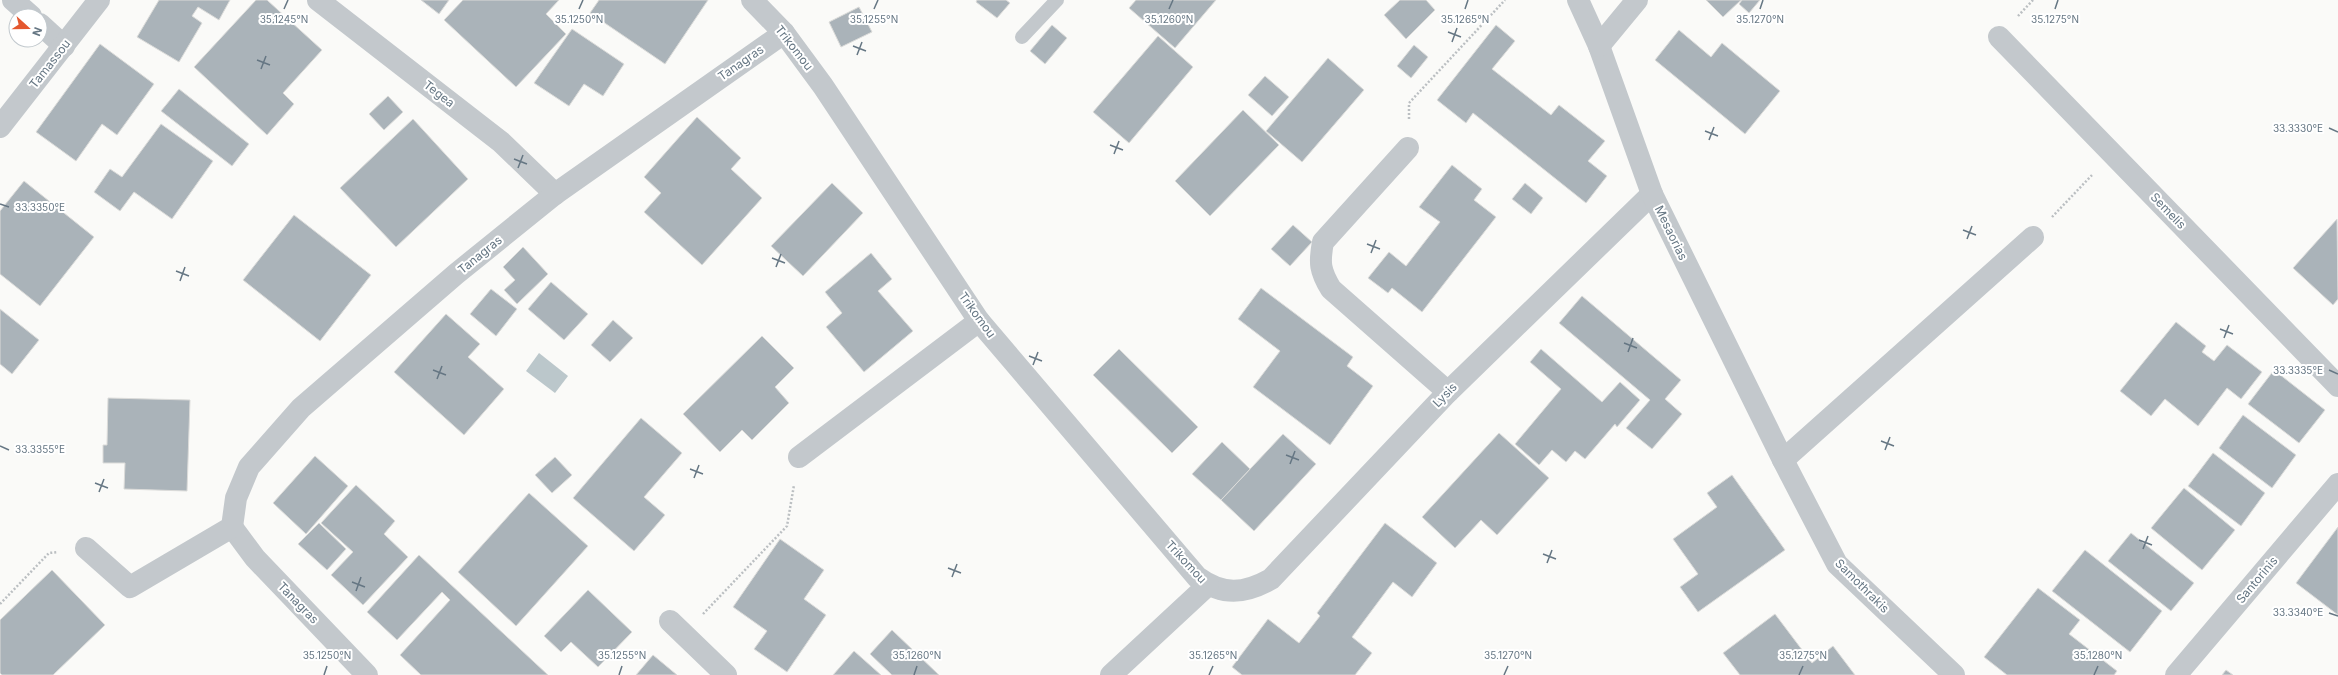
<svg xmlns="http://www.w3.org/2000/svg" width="2338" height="675" viewBox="0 0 2338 675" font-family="Inter,sans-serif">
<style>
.water{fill:#bbc7cb}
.building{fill:#aab3b9;stroke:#dcdcda}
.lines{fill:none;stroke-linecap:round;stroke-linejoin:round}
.path{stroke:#bbbfc2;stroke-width:2.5;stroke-dasharray:2 2;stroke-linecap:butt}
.service{stroke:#c3c8cc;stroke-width:14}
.minor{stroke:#c3c8cc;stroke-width:22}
.ticks{fill:none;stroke:#657683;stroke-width:1.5}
.labels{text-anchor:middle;stroke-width:4;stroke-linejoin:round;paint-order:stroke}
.street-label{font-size:12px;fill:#657683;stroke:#fff}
.ticks-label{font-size:10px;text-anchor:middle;fill:#657683;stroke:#fff;stroke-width:4;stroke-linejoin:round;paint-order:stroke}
</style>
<rect width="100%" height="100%" fill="#fafaf8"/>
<!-- water -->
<polygon class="water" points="539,353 568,376 555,393 526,371"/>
<!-- building -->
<g class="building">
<polygon points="159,0 230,0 219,20 198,7 192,16 202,23 179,62 137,37"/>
<polygon points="256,0 267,0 322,50 283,93 294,104 267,135 194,67"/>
<polygon points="421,0 449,0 439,14"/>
<polygon points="463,0 559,0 546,14 566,34 516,87 444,20"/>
<polygon points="599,0 708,0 665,64 590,13"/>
<polygon points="977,0 1006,0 1010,3 997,18 976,2"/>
<polygon points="1136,0 1216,0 1175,48 1129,8"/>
<polygon points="1400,0 1426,0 1435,10 1406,39 1384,15"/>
<polygon points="1706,0 1741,0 1723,17"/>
<polygon points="1742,0 1760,0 1749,13 1739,4"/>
<polygon points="859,7 872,32 841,47 829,22"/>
<polygon points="1052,25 1067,38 1045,64 1030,51"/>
<polygon points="1496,25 1515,41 1492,69 1551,115 1559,105 1605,141 1588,161 1607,176 1586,203 1473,113 1466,123 1437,100"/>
<polygon points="572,29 624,64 603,96 584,84 569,106 534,83"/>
<polygon points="1679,30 1711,57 1722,43 1780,91 1745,134 1655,60"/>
<polygon points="1158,36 1193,67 1129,143 1093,112"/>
<polygon points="100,44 154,84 117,135 102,124 76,161 36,132"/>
<polygon points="1414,45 1428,57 1411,78 1397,66"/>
<polygon points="1328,58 1364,90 1302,162 1266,131"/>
<polygon points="1265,76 1289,97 1272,116 1248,95"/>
<polygon points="179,89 249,144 232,166 161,111"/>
<polygon points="388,96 403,112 384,130 369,114"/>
<polygon points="1243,110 1279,145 1210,216 1175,181"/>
<polygon points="697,117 741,158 731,169 762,198 702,265 644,212 661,193 644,177"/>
<polygon points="413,119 468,179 396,247 340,188"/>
<polygon points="161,124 213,161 172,219 134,192 120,211 94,192 110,169 122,177"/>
<polygon points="1452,165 1482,189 1474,200 1496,217 1422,312 1392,288 1388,293 1368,278 1389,252 1406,266 1440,222 1419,207"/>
<polygon points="24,181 94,237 40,306 0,274 0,211"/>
<polygon points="832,183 863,213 803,276 771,246"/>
<polygon points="1525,183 1543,198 1531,214 1512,199"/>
<polygon points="294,215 371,275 320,341 243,280"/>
<polygon points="2337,219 2338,299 2333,305 2293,268"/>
<polygon points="1293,225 1312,242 1290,266 1271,249"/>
<polygon points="523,247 548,274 517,304 504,290 515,280 503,267"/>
<polygon points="871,253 892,279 878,291 913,331 864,372 826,327 842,313 825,292"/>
<polygon points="551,282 588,314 564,340 528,309"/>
<polygon points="1261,288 1353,357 1347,366 1373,386 1330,445 1253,387 1280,351 1238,319"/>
<polygon points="491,289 517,309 496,336 470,314"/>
<polygon points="1582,296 1681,380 1665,399 1682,414 1652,449 1626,428 1650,400 1559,323"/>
<polygon points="0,309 39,340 12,374 0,364"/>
<polygon points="446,314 480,344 468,357 504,389 464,435 394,372"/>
<polygon points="613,320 633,338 610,362 591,345"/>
<polygon points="2176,322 2206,346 2202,352 2214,361 2227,345 2262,372 2241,399 2227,388 2198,426 2165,399 2151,416 2120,391"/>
<polygon points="762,336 794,368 775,387 789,403 752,440 742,430 720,452 683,414"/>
<polygon points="1119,349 1198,427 1172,453 1093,375"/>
<polygon points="1541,349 1602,402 1620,382 1640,400 1617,427 1615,424 1585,459 1575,451 1566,462 1552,450 1539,465 1515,444 1561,389 1530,362"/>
<polygon points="2274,370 2325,410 2299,443 2248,404"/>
<polygon points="108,398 190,400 187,491 124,489 125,463 103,463 103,445 107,445"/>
<polygon points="2243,415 2296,455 2272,488 2219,448"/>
<polygon points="641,418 682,453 644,497 665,515 634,551 573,498"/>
<polygon points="1499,433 1549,478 1497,535 1481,520 1455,548 1422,517"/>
<polygon points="1283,434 1316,464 1254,531 1221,500"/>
<polygon points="1222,442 1250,469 1221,500 1192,474"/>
<polygon points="2213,453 2265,493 2241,526 2188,486"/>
<polygon points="315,456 348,486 306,534 273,503"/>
<polygon points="555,457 572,475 552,493 535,475"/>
<polygon points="1732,475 1785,550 1698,612 1680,587 1698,574 1673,539 1717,507 1707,493"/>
<polygon points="356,485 395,521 384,534 408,557 363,605 331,575 353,552 321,523"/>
<polygon points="2184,488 2235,530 2202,570 2151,528"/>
<polygon points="529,493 588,546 516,626 458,572"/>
<polygon points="319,523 346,549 327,570 298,544"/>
<polygon points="1385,523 1437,563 1412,597 1393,582 1352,637 1372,653 1355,675 1242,675 1232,667 1268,619 1299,643 1320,616 1317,613"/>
<polygon points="2338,527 2338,615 2296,583"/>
<polygon points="2131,533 2194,583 2171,611 2108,561"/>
<polygon points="780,539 824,570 804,599 826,615 787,672 754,649 767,631 733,607"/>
<polygon points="2085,550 2162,611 2130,652 2052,591"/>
<polygon points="419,555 548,675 421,675 400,655 450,600 442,592 397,640 367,612"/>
<polygon points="52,570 105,625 53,675 2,675 0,673 0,620"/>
<polygon points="2038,588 2080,620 2069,634 2117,671 2114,675 2007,675 1984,657"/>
<polygon points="588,590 632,632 598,667 571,642 561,652 544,636"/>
<polygon points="1775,614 1812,663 1833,646 1855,675 1740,675 1723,653"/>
<polygon points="892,630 939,675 892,675 870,654"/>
<polygon points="854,651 881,675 833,675"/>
<polygon points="653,655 677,675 636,675"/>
<polygon points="2226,670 2233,675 2222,675"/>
</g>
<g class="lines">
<!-- path -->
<g class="path">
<polyline points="2018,16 2033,0"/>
<polyline points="1409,119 1409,103 1505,0"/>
<polyline points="2052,217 2093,174"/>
<polyline points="0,604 49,553 58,552"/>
<polyline points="703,614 787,526 794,485"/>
</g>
<!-- service -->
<polyline class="service" points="1022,37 1057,0"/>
<!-- minor -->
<g class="minor">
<polyline points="13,0 31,16"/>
<polyline points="318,0 501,142 555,194"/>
<path d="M752 0 784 33 823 86 979 321 1197 577C1223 596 1244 594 1271 579L1448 392 1652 194"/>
<polyline points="1578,0 1599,46 1652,194 1783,460 1837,564 1954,675"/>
<polyline points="40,24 64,46"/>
<polyline points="1999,37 2338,386"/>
<polyline points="1599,46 1637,0"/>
<polyline points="0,127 99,0"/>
<path d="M1408 148 1323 242C1319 263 1320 271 1331 289L1448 392"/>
<polyline points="799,457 979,321"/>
<polyline points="1783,460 2033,237"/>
<polyline points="232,527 255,558 367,675"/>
<polyline points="86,548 130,587 232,527 236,498 249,467 301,408 456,274 555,194 784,33"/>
<polyline points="670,621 726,675"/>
<polyline points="1111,675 1208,585"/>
<polyline points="2176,675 2338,484"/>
</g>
</g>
<!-- ticks -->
<path class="ticks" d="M284 9 288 0M579 9 583 0M874 9 878 0M1169 9 1173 0M1465 9 1468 0M1760 9 1763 0M2055 9 2058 0M1448 32 1461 37M1452 42 1457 28M853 46 866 51M857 55 862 42M257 60 270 65M261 69 266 56M2329 128 2338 132M1705 131 1718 136M1709 140 1714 127M1110 145 1123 150M1114 154 1119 141M514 159 527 164M518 168 523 155M0 204 9 207M1963 230 1976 235M1967 239 1972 226M1367 244 1380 249M1371 253 1376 240M772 258 785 263M776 267 781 254M176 271 189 276M180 281 185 267M2220 329 2233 334M2224 338 2229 325M1624 343 1637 348M1628 352 1633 338M1029 356 1042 361M1033 365 1038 352M433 370 446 375M2329 370 2338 374M437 379 442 366M1881 441 1894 446M0 446 9 450M1885 450 1890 437M1286 455 1299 460M1290 464 1295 451M690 469 703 474M694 478 699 465M95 483 108 488M99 492 104 479M2139 540 2152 545M2143 549 2148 536M1543 554 1556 559M1547 563 1552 550M948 568 961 573M952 577 957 564M352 582 365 587M356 591 361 577M2329 613 2338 616M324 675 327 666M619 675 622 666M914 675 917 666M1209 675 1213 666M1504 675 1508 666M1799 675 1803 666M2094 675 2098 666"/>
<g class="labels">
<!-- street labels -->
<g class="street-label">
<text transform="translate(794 48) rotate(52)" y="4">Trikomou</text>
<text transform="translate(741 63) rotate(-35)" y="4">Tanagras</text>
<text transform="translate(50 64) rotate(-52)" y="4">Tamassou</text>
<text transform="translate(439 94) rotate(38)" y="4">Tegea</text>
<text transform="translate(2168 211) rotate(46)" y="4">Semelis</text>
<text transform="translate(1671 233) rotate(64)" y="4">Mesaorias</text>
<text transform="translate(480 255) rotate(-39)" y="4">Tanagras</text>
<text transform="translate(977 315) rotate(54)" y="4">Trikomou</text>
<text transform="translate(1445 395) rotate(-46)" y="4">Lysis</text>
<text transform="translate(1186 562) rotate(47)" y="4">Trikomou</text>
<text transform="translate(2257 580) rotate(-50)" y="4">Santorinis</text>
<text transform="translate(1862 586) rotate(45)" y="4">Samothrakis</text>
<text transform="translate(298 603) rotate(46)" y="4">Tanagras</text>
</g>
</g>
<g class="ticks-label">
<text x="284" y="23">35.1245°N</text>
<text x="579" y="23">35.1250°N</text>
<text x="874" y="23">35.1255°N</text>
<text x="1169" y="23">35.1260°N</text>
<text x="1465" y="23">35.1265°N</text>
<text x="1760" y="23">35.1270°N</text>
<text x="2055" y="23">35.1275°N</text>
<text x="2298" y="132">33.3330°E</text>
<text x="40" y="211">33.3350°E</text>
<text x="2298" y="374">33.3335°E</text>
<text x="40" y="453">33.3355°E</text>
<text x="2298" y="616">33.3340°E</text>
<text x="327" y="659">35.1250°N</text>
<text x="622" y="659">35.1255°N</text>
<text x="917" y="659">35.1260°N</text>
<text x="1213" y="659">35.1265°N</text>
<text x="1508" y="659">35.1270°N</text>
<text x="1803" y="659">35.1275°N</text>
<text x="2098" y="659">35.1280°N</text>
</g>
<!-- north arrow -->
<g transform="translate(28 28) rotate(111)"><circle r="19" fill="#ffffff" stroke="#c1c8cd"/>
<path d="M0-3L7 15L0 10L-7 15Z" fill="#e4572e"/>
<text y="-6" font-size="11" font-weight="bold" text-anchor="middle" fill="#657683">N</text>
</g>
</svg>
